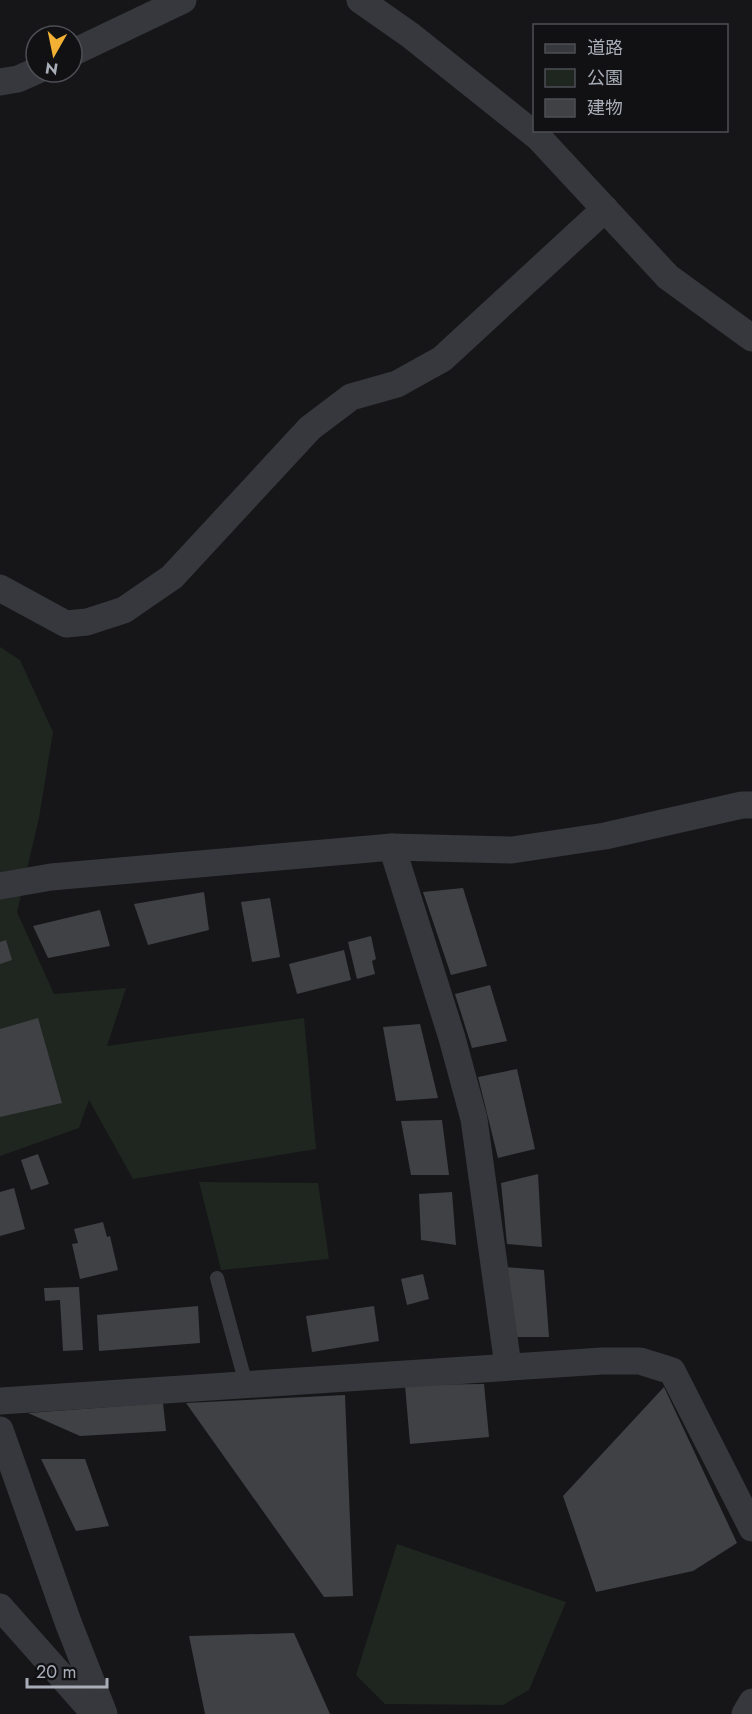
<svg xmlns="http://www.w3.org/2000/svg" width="752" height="1714" viewBox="0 0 752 1714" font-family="Jost,'Noto Sans JP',sans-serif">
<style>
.green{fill:#1e261f}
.building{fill:#404145}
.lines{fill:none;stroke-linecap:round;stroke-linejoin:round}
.lane{stroke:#37383d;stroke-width:14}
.street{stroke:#37383d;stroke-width:27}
</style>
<rect width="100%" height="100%" fill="#161618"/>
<!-- green -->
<g class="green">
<polygon points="0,647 20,660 53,732 39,818 17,912 54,994 126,988 107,1046 304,1018 316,1149 133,1179 89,1100 79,1128 0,1156"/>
<polygon points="199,1182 318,1183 329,1259 221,1270"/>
<polygon points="397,1544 566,1602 529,1690 503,1705 385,1704 356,1675"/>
</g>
<!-- building -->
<g class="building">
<polygon points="463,888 487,966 451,975 423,892"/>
<polygon points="204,892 209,930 148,945 134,904"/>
<polygon points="270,898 280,957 252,962 241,902"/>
<polygon points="100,910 110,946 48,958 33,926"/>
<polygon points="371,936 376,959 372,961 375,974 357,979 348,942"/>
<polygon points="6,940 12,960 0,964 0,942"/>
<polygon points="344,950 351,980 297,994 289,964"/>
<polygon points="490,985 507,1041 472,1048 455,994"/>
<polygon points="38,1018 62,1103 0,1117 0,1029"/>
<polygon points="420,1024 438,1098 396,1101 383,1027"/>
<polygon points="517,1069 535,1149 498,1158 478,1077"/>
<polygon points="442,1120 449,1175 411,1175 401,1121"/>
<polygon points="38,1154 49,1184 31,1190 21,1160"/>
<polygon points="538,1174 542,1247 507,1244 501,1183"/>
<polygon points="14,1188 25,1229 0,1236 0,1192"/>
<polygon points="452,1192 456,1245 421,1240 419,1194"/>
<polygon points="103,1222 107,1237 110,1236 118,1270 80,1279 72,1244 78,1243 74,1229"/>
<polygon points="503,1267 544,1270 549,1337 516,1337"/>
<polygon points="423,1274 429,1299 407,1305 401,1279"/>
<polygon points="79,1287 83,1350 63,1351 60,1300 45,1301 44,1288"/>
<polygon points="198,1306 200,1343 99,1351 97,1315"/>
<polygon points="374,1306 379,1341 312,1352 306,1316"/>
<polygon points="484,1384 489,1437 410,1444 405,1385"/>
<polygon points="664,1387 737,1543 693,1571 596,1592 563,1496"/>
<polygon points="345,1395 353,1596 324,1597 186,1403"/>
<polygon points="163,1403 166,1431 80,1436 28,1413"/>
<polygon points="41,1459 85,1459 109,1526 76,1531"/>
<polygon points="294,1633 330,1714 205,1714 189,1636"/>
</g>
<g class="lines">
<!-- lane -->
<polyline class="lane" points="217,1278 246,1384"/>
<!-- street -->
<g class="street">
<polyline points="360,0 410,35 539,138 668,277 752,338"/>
<polyline points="72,53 183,0"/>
<polyline points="0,82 18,79 36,71"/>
<polyline points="0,588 66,624 87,622 124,610 172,577 310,428 351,397 397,384 442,359 605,209"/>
<polyline points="392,847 452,1038 474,1119 508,1366"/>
<polyline points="0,886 51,877 392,847 512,850 605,836 742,805 752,805"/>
<polyline points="0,1401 602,1361 640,1361 672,1371 752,1528"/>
<polyline points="0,1430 68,1622 104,1714"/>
<polyline points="0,1607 95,1714"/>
<polyline points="745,1714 752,1702"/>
</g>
</g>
<!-- legend -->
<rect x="533" y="24" width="195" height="108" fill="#111113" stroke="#4d4f55" stroke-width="1.5"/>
<rect x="545" y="44" width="30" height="9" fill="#37383d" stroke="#4d4f55" stroke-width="1.5"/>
<text x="587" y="54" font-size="18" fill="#a8adb8">道路</text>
<rect x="545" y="69" width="30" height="18" fill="#1e261f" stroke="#4d4f55" stroke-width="1.5"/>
<text x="587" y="84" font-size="18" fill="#a8adb8">公園</text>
<rect x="545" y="99" width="30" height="18" fill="#404145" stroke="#4d4f55" stroke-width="1.5"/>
<text x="587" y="114" font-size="18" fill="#a8adb8">建物</text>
<!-- north arrow -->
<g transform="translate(54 54) rotate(189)"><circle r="28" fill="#111113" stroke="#4d4f55" stroke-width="1.5"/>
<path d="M0-4.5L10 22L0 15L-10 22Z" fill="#f2b134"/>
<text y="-9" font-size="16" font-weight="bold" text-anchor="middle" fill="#a8adb8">N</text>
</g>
<!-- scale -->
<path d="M27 1678v9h80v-9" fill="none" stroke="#a8adb8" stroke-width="3"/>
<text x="36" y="1678" font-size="18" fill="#a8adb8" stroke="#111113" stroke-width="4.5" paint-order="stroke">20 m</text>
</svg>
